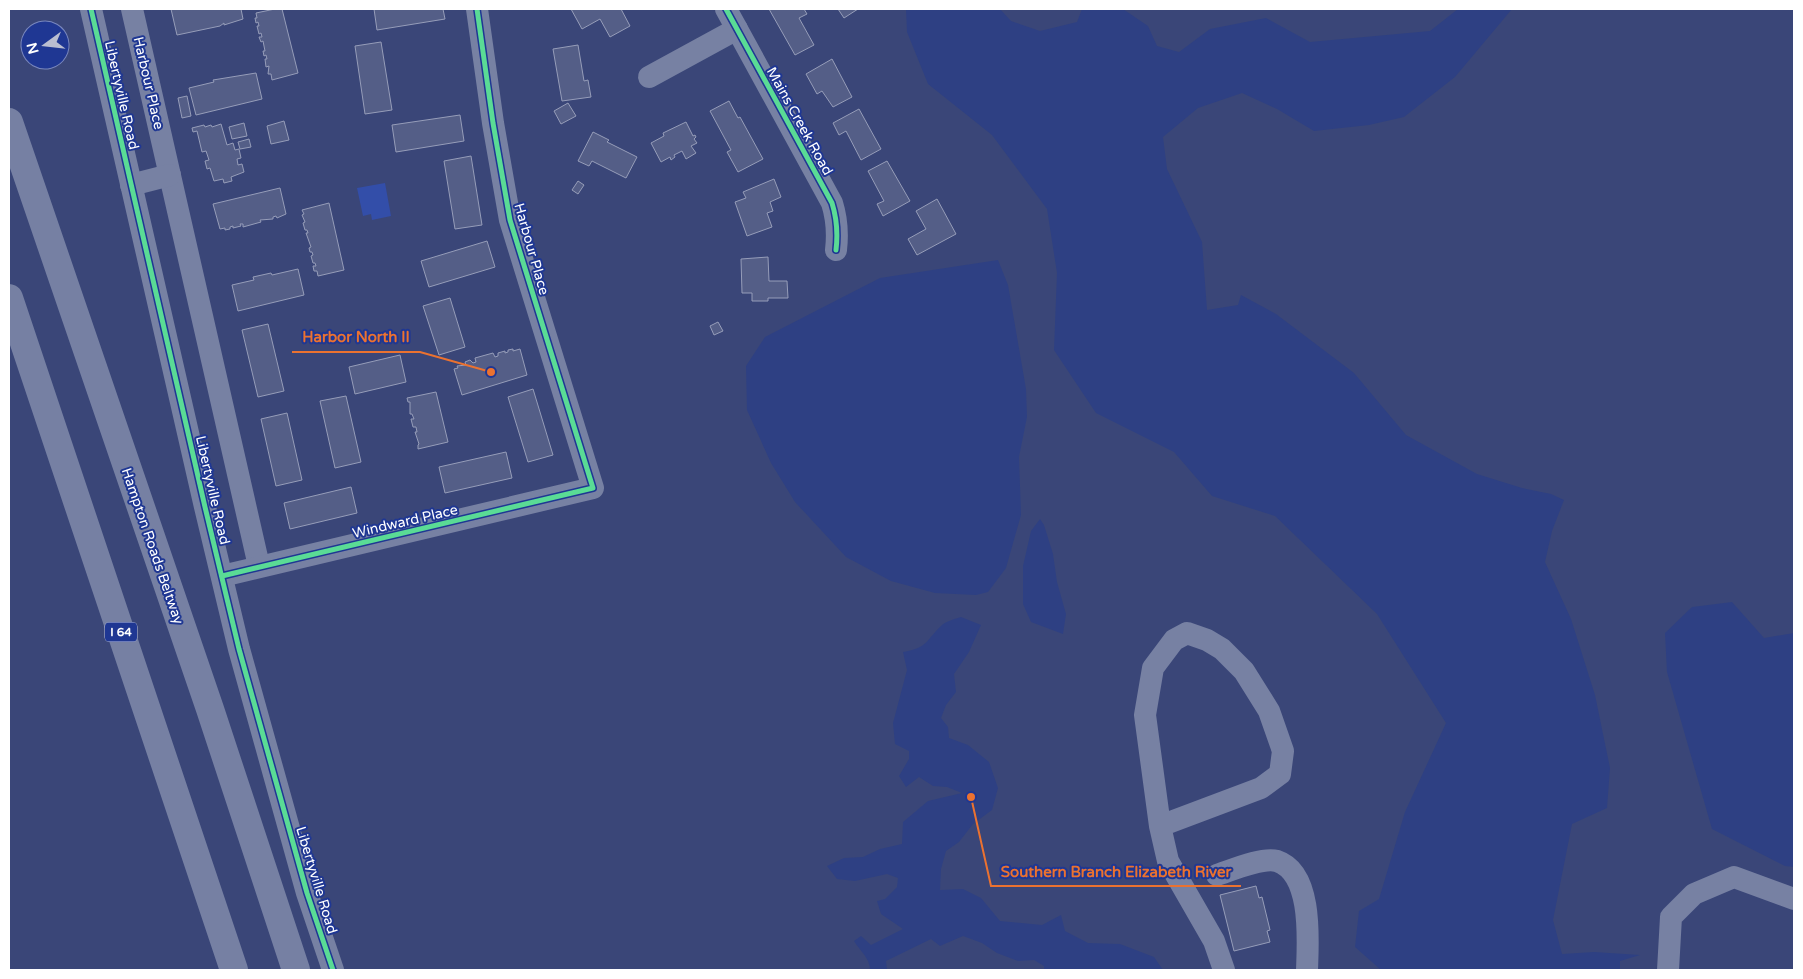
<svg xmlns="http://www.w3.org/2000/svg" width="1803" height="979" viewBox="0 0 1803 979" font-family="'Varela Round',sans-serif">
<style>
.green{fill:#334ea9}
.water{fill:#2e4083}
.building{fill:#545e87;stroke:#969db9}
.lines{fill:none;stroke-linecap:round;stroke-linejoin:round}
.minor{stroke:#7781a3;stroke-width:22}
.highway{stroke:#7680a3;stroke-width:28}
.cycleway-casing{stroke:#1f3793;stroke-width:8}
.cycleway{stroke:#5adb95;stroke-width:5}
.labels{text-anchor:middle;stroke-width:4;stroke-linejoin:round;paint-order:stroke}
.shield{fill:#1f3793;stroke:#bcc3df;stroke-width:1}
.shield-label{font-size:12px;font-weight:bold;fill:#fff}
.street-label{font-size:14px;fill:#fff;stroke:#1f3793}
.leader{fill:none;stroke:#eb7230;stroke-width:2}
.callout-dot{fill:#eb7230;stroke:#1f3793;stroke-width:2}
.callout-label{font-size:15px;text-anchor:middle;font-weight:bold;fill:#eb7230;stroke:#1f3793;stroke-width:4;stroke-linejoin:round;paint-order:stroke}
</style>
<rect width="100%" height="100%" fill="#3a4678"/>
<!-- green -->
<polygon class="green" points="385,183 391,216 372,220 371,214 363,216 357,188"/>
<!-- water -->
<g class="water">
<polygon points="906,9 1000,9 1011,21 1040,31 1077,22 1082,9 1123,9 1148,26 1157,46 1179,52 1210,29 1266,18 1310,42 1430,31 1458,9 1512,9 1455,77 1404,117 1369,125 1314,131 1277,109 1242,93 1198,108 1163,137 1167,169 1202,242 1207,310 1238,305 1241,295 1276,314 1354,373 1406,435 1477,474 1522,488 1551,494 1564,500 1552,531 1545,562 1571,619 1595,695 1610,768 1607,808 1572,824 1553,920 1562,954 1594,952 1640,955 1620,961 1620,970 1381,970 1355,947 1359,911 1379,899 1405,812 1446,723 1377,614 1275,516 1212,496 1174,452 1096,413 1054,350 1057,273 1047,209 992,135 928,84 907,32"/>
<polygon points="998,260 1008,285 1026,389 1027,417 1019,457 1021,515 1006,568 988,592 976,595 935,593 891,581 846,557 795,502 771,463 747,410 746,366 765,337 880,278"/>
<polygon points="1040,519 1044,525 1053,554 1057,582 1066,614 1063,634 1031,622 1023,604 1023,566 1031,531"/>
<polygon points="1732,602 1764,638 1794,633 1794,867 1785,866 1712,829 1667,672 1665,633 1692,607"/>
<path d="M961 617 981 625 969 652 954 674 956 692 946 705 941 718 948 727 949 738 968 745 989 762 998 788 992 810 973 824 959 842 946 851 941 869 940 890 963 889 981 898 1000 921 1042 925 1061 915 1065 931 1088 943 1120 944 1154 957 1163 970H1044V966L1034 960 1018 961 997 953 982 943 963 936 940 946 931 939 886 961 887 970H870C870 958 860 951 854 941L861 936 871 945 903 929 881 914 877 901 885 899 897 887 898 878 887 874 855 881 837 879 827 866 844 858 863 857 880 849 902 844 903 822 928 801 962 793 947 787 933 786 919 777 906 787 899 776 909 759V751L895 744 893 723 907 670 903 652C928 648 926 640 942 625 947 621 955 619 961 617Z"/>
</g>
<!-- building -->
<g class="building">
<polygon points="171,9 241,9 243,19 224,25 224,23 220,26 177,35"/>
<polygon points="275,9 282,9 298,73 272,80 271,74 268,74 269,66 266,67 265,59 267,59 266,55 264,56 263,51 265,51 263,41 261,42 259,37 262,37 261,33 259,34 257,26 259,26 258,22 256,23 255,18 257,18 256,13"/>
<polygon points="374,9 443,9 445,19 377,30"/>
<polygon points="571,9 621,9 630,26 610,37 600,19 582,29"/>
<polygon points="769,9 804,9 807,14 799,18 814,45 795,55"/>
<polygon points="838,9 858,9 844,18"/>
<polygon points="381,42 392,110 365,114 355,46"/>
<polygon points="578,45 584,81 588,80 591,97 562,101 553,49"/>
<polygon points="832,59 852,97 833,107 822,91 817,94 806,74"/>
<polygon points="256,73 262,99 196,115 189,88 214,82 213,80"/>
<polygon points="187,96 191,116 182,118 178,98"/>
<polygon points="729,101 738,118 740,117 763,159 738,172 727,152 731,150 710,111"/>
<polygon points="568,103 576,116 561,124 554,111"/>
<polygon points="859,109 881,149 861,160 846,131 839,135 833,123"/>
<polygon points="460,115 464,141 396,152 392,125"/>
<polygon points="284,121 289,140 271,144 267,126"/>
<polygon points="686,122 693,136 695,135 696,137 694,139 697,143 691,146 696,153 686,159 682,151 674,155 675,157 671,160 670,157 661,162 651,143 664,136 663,133"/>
<polygon points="244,123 247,136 232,139 229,127"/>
<polygon points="221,124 227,145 233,143 235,150 239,149 241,158 237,159 238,165 242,164 244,172 231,177 232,181 224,183 223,179 214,181 210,168 207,169 205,161 209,160 206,151 202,152 197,131 193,132 192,128 204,125 205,127 211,125 212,127"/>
<polygon points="593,132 609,140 607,142 637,157 626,178 592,161 589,166 578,161"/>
<polygon points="249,139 251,147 240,149 238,142"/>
<polygon points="471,156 482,225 455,229 444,161"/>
<polygon points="887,161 910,201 883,216 877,204 884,201 868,171"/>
<polygon points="774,179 781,197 770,202 773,211 767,213 772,227 747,236 735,202 746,198 743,192"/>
<polygon points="578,181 584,185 578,194 572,190"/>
<polygon points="280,188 286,214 277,218 276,216 273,217 273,219 260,220 261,222 243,227 243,224 240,224 241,226 233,228 233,226 230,227 230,229 225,230 225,228 220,229 213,204"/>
<polygon points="937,199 956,234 917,255 908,239 926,229 916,211"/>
<polygon points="329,203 344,270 318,276 317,271 314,271 313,266 316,266 315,263 313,263 311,256 313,255 312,252 310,252 309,248 311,247 306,233 308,233 307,230 305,230 303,223 305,222 302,215 304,214 302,210"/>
<polygon points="487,241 495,267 429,287 421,261"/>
<polygon points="768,257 769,281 787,281 788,298 768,298 768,301 752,301 752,293 742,293 741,259"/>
<polygon points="298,269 304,295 238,311 232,285 254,280 253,277 271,273 272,275"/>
<polygon points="450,298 465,347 439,355 423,306"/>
<polygon points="718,322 723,331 714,335 710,326"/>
<polygon points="268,324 284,391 258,397 242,330"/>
<polygon points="513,349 513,351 520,349 527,375 462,395 454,369 458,368 457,366 466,365 465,362 470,360 473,363 476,362 475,358 493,353 495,357 498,356 498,353 505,351 505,353 508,352 508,350"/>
<polygon points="400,355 406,382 355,394 349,367"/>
<polygon points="533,389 553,455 528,462 508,397"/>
<polygon points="436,392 448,442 418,449 418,445 419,444 415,432 417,432 416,427 413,427 411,419 414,419 412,414 410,414 410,402 408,402 407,398"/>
<polygon points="346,396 361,462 335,468 320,401"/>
<polygon points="287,413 302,480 276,486 261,419"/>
<polygon points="506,452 512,478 445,493 439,467"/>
<polygon points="351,487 357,513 290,529 284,503"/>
<polygon points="1256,886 1259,898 1262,897 1270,930 1267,931 1270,942 1234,951 1220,895"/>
</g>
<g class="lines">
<!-- minor -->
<g class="minor">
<polyline points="91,9 205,507 239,649 307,893 333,970"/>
<polyline points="132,9 259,566"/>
<path d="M726 9 832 203C837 219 838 233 836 250"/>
<polyline points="649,77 737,29"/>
<polyline points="131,185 170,175"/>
<polyline points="222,576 593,488 510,220 493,123 477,9"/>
<polyline points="1160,826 1261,788 1280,774 1283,751 1269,711 1244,671 1222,649 1207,640 1187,633 1174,640 1153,668 1145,715 1160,826 1168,861 1214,941 1224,970"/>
<path d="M1217 875C1232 870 1262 857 1277 861 1313 873 1308 941 1307 970"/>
<polyline points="1668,970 1671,917 1694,894 1734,877 1794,899"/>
</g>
<!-- highway -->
<g class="highway">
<polyline points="9,122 210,709 296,970"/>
<polyline points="9,298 234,970"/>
</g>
<!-- cycleway casing -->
<g class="cycleway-casing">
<g id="cycleway">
<polyline points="91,9 205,507 239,649 307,893 333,970"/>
<path d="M726 9 832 203C837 219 838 233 836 250"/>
<polyline points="222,576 593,488 510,220 493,123 477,9"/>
</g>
</g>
<!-- cycleway -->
<use href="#cycleway" class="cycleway"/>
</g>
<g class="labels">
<!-- shield labels -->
<rect class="shield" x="105" y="622.5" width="32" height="19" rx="4"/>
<g class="shield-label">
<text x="121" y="636">I 64</text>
</g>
<!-- street labels -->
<g class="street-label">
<text transform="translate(149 83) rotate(77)" y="5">Harbour Place</text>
<text transform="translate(122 95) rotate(77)" y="5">Libertyville Road</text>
<text transform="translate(800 121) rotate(61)" y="5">Mains Creek Road</text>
<text transform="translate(532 249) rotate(74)" y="5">Harbour Place</text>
<text transform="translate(213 490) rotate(77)" y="5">Libertyville Road</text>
<text transform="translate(405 521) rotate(-13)" y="5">Windward Place</text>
<text transform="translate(153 546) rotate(71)" y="5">Hampton Roads Beltway</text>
<text transform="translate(317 880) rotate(73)" y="5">Libertyville Road</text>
</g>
</g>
<!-- callouts -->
<path class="leader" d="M491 372L420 352H292M971 797L991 886H1241"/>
<g class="callout-dot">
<circle cx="491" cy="372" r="5"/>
<circle cx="971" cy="797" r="5"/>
</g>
<g class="callout-label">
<text x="356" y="342">Harbor North II</text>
<text x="1116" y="877">Southern Branch Elizabeth River</text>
</g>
<!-- border -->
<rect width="1803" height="979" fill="none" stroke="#ffffff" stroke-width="20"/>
<!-- north arrow -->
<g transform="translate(45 45) rotate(255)"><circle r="24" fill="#1f3793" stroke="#7987be"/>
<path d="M0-4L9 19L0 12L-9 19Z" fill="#babed0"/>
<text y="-8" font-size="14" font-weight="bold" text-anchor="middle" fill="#ffffff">N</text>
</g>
</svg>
